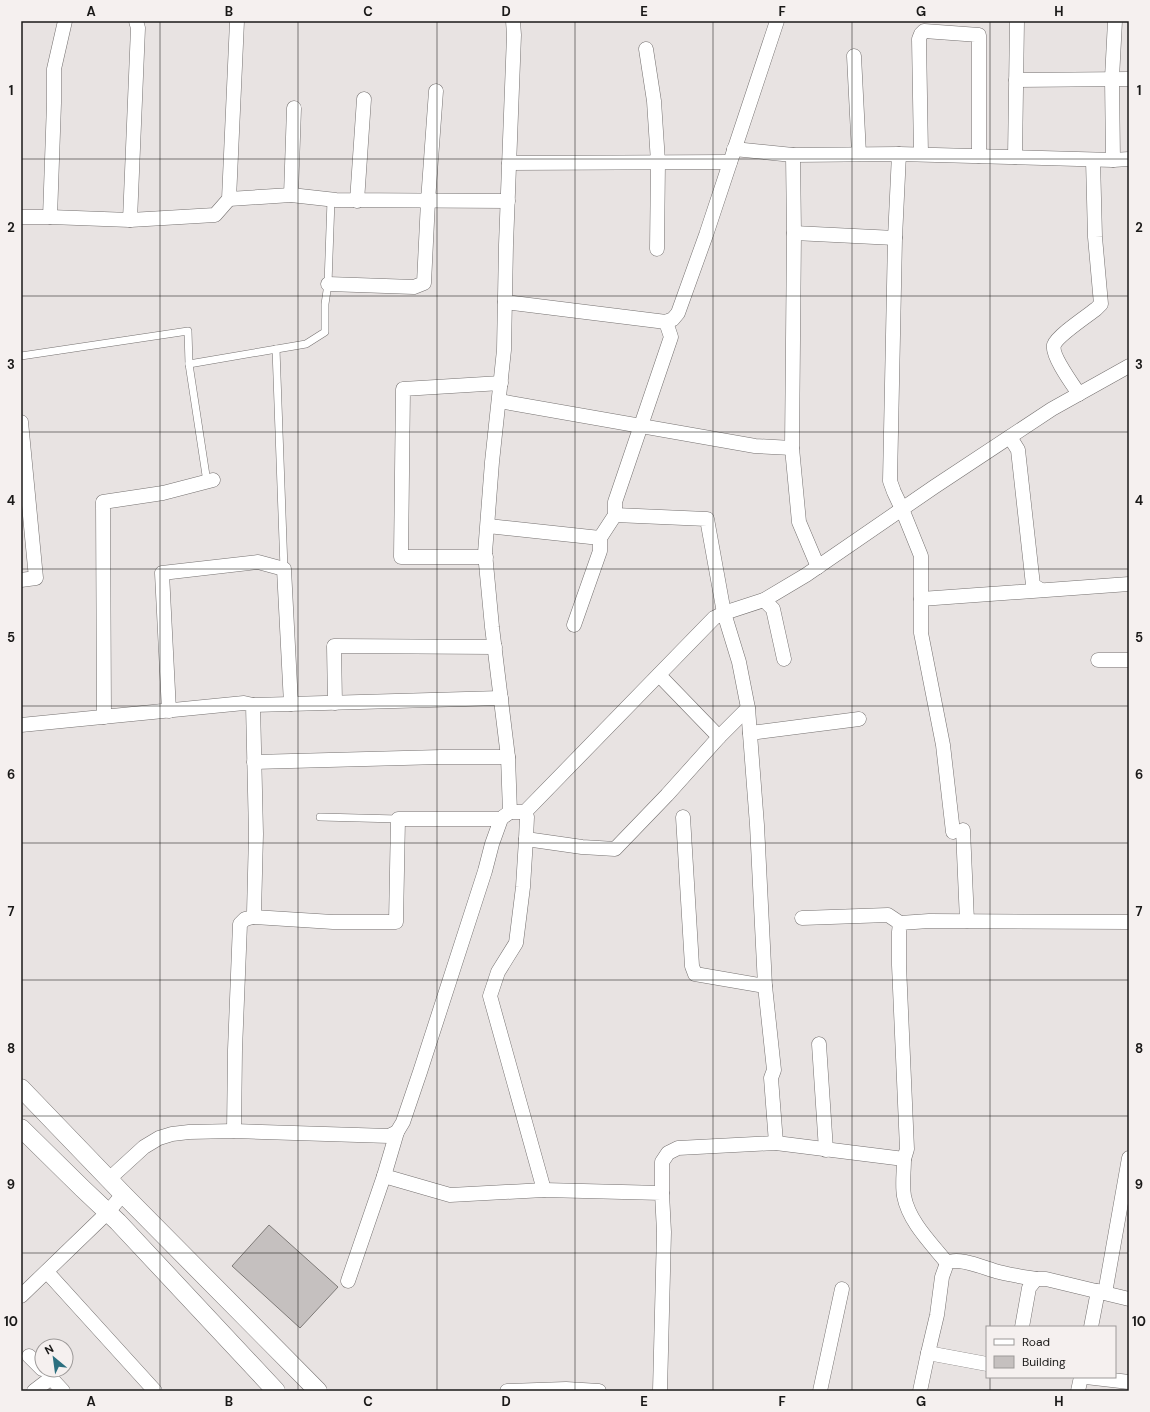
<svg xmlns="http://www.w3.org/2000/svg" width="1150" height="1412" viewBox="0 0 1150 1412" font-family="'DM Sans',sans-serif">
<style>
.building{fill:#c5c0bf;stroke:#7e7a78}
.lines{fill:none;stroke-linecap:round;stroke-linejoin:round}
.service-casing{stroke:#757170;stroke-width:8}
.minor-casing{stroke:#757170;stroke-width:15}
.tertiary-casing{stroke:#757170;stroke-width:19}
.service{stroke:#fff;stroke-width:7}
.minor{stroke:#fff;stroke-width:14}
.tertiary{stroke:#fff;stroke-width:18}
.grid{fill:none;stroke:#1a1918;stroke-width:1;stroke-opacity:0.55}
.neatline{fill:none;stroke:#1a1918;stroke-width:1.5}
.grid-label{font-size:13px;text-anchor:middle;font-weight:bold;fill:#1a1918}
</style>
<rect width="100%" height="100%" fill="#e8e3e2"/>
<!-- building -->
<polygon class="building" points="269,1225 338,1287 300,1328 232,1266"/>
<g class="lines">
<!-- service casing -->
<g class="service-casing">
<g id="service">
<polyline points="276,349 284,569"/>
<polyline points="21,356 188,331 189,364"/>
<polyline points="207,482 189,364 306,344 325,332 325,304 328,284 331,200"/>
<polyline points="320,817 398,819"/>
</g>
</g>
<!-- minor casing -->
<g class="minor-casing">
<g id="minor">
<polyline points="646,49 654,101 658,162 657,249"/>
<polyline points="854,56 859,154"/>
<polyline points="1016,80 1129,79"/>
<polyline points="734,149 793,155 899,154 1113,160 1129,159"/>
<polyline points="899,154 895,238 890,481 894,492 902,509 921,556 921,633 943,745 953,832"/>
<polyline points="921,154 919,39 921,34 924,31 979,35 979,156"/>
<polyline points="793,155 794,233 792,448 799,522 818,567"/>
<polyline points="1015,157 1017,21"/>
<polyline points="1113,160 1112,78 1115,21"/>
<polyline points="509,163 730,162"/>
<polyline points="291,195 294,108"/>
<polyline points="229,199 291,195 336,200 508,201"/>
<polyline points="357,201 364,99"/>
<polyline points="21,217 50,217 130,220 215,215 229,199 237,21"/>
<polyline points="50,217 54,103 54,69 65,21"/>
<polyline points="130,220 138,28 136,21"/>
<polyline points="794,233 895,238"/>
<polyline points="328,284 414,287 424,283 428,201 436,91"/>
<polyline points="505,302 666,322 673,319 678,313 706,235 777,21"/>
<path d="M1079 394C1073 385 1051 355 1054 345 1057 336 1087 316 1096 309L1101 304 1095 237 1093 160"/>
<polyline points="499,401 755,446 792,448"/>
<polyline points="21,422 36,578 21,580"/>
<polyline points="1010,437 1018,450 1033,585 1041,590"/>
<polyline points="615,515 707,519 724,613 739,662 748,708 757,825 765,986 774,1070 771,1078 776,1143"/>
<polyline points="488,526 600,538"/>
<polyline points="486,557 401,557 403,389 501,383"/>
<polyline points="921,599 1129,584"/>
<polyline points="764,600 773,609 784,659"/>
<polyline points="574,625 600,551 600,538 615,515 615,502 671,337 666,322"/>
<polyline points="1098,660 1129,660"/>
<polyline points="335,703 334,646 495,647"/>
<polyline points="253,705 501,698"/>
<polyline points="169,711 162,573 258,562 284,569 291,704"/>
<polyline points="104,717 103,502 163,493 213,480"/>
<polyline points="21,725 244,703 253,705 256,834 254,913 253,917 245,919 240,924 235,1050 234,1131"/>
<polyline points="750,733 859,719"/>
<polyline points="719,737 748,708"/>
<polyline points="508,757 492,627 485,553 492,462 504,350 506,245 514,35 513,21"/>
<polyline points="254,762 441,757 508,757 510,812 503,817"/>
<polyline points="510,812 525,812 714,618 724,613 764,600 806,575 934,487 1052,409 1129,366"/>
<polyline points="525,812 527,817 526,839 523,887 516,943 498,972 490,996 544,1190"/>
<polyline points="683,817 692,966 695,974 765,986"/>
<polyline points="963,830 967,921"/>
<polyline points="526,839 582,847 615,849 667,795 719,737 659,675"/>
<polyline points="802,918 888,915 900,923"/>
<polyline points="819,1044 826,1150"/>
<polyline points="397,1132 384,1176 450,1195 544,1190 662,1193 664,1232 660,1391"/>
<path d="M904 1159C904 1171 902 1185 904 1196 909 1222 931 1243 947 1263"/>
<polyline points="109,1179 144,1147 159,1138 172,1134 189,1132 234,1131 389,1136 397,1132 403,1122 420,1072 485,871 492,844 501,819 398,819 396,922 333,922 253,917"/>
<polyline points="662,1193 662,1162 668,1153 678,1148 776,1143 904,1159 907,1149 899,965 899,932 900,923 929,921 1129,922"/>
<polyline points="47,1272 155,1391"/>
<polyline points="348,1281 384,1176"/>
<polyline points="1105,1293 1129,1158"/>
<polyline points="21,1296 108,1212 123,1194"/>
<polyline points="1022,1327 1029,1288 1036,1279 1046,1279 1129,1299"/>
<polyline points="1091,1327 1098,1291"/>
<polyline points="928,1353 987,1364"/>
<polyline points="29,1356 42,1369"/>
<polyline points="1086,1377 1129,1382"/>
<polyline points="34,1391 51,1378 63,1391"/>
<polyline points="507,1391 566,1389 599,1391"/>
<polyline points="820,1391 842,1289"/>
<path d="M920 1391 928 1353 937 1315 942 1277 947 1263C959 1256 986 1269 999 1272 1011 1275 1024 1277 1036 1279"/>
<polyline points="1078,1391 1081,1377"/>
</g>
</g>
<!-- tertiary casing -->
<g class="tertiary-casing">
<g id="tertiary">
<polyline points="21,1088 123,1194 318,1391"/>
<polyline points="21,1128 82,1188 118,1222 276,1391"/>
</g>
</g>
<!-- service -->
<use href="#service" class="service"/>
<!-- minor -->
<use href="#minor" class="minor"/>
<!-- tertiary -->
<use href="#tertiary" class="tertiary"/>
</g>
<!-- grid -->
<path class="grid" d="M160 21V1391M298 21V1391M437 21V1391M575 21V1391M713 21V1391M852 21V1391M990 21V1327M21 159H1129M21 296H1129M21 432H1129M21 569H1129M21 706H1129M21 843H1129M21 980H1129M21 1116H1129M21 1253H1129M990 1377V1391"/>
<!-- border -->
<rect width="1150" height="1412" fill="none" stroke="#f5f0ef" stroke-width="44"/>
<!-- legend -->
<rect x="986" y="1326" width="130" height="52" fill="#f5f0ef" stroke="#9d9a99"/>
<rect x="994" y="1339" width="20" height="6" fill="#ffffff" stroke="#9d9a99"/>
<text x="1022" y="1346" font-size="12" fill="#1a1918">Road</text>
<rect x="994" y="1356" width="20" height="12" fill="#c5c0bf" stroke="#9d9a99"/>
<text x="1022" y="1366" font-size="12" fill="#1a1918">Building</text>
<!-- north arrow -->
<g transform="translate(54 1358) rotate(331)"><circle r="19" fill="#f5f0ef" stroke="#9d9a99"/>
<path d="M0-3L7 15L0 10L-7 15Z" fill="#2c7080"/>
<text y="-6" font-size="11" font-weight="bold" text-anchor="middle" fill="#1a1918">N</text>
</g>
<rect x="22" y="22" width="1106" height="1368" class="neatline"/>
<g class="grid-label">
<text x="91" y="16">A</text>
<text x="229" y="16">B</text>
<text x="368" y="16">C</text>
<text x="506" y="16">D</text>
<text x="644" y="16">E</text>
<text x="782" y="16">F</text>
<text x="921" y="16">G</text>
<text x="1059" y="16">H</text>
<text x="11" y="95">1</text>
<text x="1139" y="95">1</text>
<text x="11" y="232">2</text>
<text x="1139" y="232">2</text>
<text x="11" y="369">3</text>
<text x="1139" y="369">3</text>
<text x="11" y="505">4</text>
<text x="1139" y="505">4</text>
<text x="11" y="642">5</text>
<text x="1139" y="642">5</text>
<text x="11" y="779">6</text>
<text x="1139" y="779">6</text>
<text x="11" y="916">7</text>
<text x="1139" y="916">7</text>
<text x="11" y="1053">8</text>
<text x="1139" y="1053">8</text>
<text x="11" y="1189">9</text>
<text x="1139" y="1189">9</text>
<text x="11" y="1326">10</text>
<text x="1139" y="1326">10</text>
<text x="91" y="1406">A</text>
<text x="229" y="1406">B</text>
<text x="368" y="1406">C</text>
<text x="506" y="1406">D</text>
<text x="644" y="1406">E</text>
<text x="782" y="1406">F</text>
<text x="921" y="1406">G</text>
<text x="1059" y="1406">H</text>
</g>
</svg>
